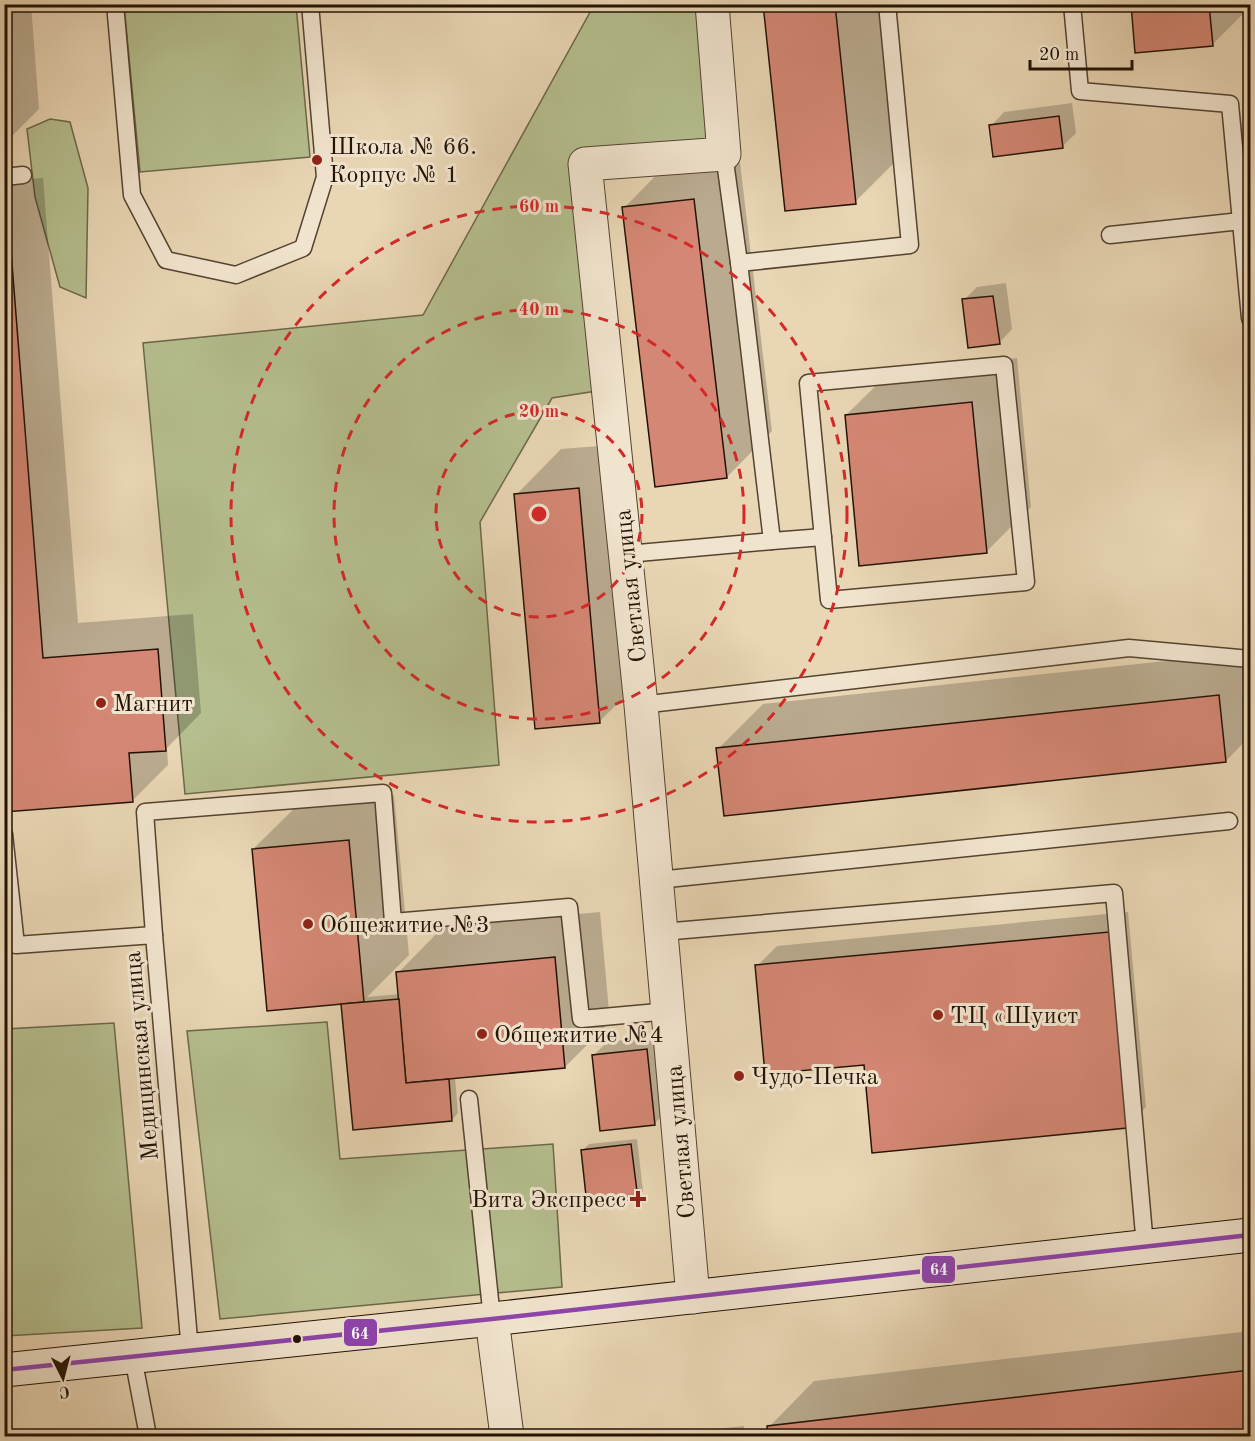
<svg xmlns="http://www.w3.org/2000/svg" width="1255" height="1441" viewBox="0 0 1255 1441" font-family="'Old Standard TT',serif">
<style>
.green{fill:#b5be8e;stroke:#6c6849;stroke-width:1.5}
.shadow{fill:#0003}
.building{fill:#d48774;stroke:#231204;stroke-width:1.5}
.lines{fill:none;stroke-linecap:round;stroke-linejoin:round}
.service-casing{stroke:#544330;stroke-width:19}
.minor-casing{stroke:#544330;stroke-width:35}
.secondary-casing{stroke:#231204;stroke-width:35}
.service{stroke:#f1e4ce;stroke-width:16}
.minor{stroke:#f1e4ce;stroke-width:33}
.secondary{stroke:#f1e4ce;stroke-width:33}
.bus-1-casing{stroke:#f1e4ce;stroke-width:9}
.bus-1{stroke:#8e44ad;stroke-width:4.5}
.ring{fill:none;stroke:#d62828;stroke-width:3;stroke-dasharray:10 8}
.poi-dot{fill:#8f2418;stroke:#f1e4ce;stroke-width:2}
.bus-dot{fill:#231204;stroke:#f1e4ce;stroke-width:2}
.labels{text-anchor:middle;stroke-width:6;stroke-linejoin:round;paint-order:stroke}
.poi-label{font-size:24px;fill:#231204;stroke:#f1e4ce;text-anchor:start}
.street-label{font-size:24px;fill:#231204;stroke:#f1e4ce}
.centre{fill:#d62828;stroke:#f1e4ce;stroke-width:3}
.ring-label{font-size:18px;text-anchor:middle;font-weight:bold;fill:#d62828;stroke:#f1e4ce;stroke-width:6;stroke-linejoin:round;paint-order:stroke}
.line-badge{stroke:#f1e4ce;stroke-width:2}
.badge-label{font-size:16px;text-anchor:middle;font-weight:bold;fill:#fff}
</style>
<rect width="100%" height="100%" fill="#e9d6b4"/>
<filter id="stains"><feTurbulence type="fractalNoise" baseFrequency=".00333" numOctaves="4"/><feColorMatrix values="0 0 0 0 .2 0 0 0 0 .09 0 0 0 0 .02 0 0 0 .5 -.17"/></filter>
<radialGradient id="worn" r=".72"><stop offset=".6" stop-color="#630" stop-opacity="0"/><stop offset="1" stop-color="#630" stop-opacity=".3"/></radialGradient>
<!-- green -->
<g class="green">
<polygon points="124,5 296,5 310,157 140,172"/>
<polygon points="594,5 712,5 724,154 585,164 609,389 552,398 480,522 499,765 185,794 143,343 423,315"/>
<polygon points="50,119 70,122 88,188 86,298 60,287 35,197 27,129"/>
<polygon points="327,1022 340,1159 553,1144 562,1287 220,1319 187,1031"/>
<polygon points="114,1023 142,1328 5,1336 5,1029"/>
</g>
<!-- shadow -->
<g class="shadow">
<polygon points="4,4 31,4 39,109 4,144"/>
<polygon points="765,4 884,4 900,157 855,202"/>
<polygon points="1132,4 1250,4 1250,7 1212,45"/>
<polygon points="1072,103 1076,133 1062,147 991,126 1004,112"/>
<polygon points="739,154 772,431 727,477 624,208 669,162"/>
<polygon points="43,178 78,623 193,614 201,713 167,748 168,765 132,801 4,811 4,181"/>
<polygon points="1006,283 1012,329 999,343 964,300 977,287"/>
<polygon points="1017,358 1031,507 986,552 846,415 892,370"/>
<polygon points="624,444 645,676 599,722 516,495 561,449"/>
<polygon points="1250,652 1250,736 1226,761 718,749 763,704"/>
<polygon points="394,795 409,955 367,997 400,994 398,973 443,927 600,912 610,1022 565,1067 455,1077 458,1113 452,1120 354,1129 343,1005 253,849 299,804"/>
<polygon points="1128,912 1146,1107 1126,1127 865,1063 757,966 777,946"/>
<polygon points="660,1036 668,1110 654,1124 594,1055 607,1042"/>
<polygon points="637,1139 643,1191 637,1198 582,1151 589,1144"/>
<polygon points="1250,1331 1250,1436 770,1436 769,1427 814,1381"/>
<polygon points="744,1426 745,1436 651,1436"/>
</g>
<!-- building -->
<g class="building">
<polygon points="763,4 835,4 856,204 785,211"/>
<polygon points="1131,4 1209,4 1213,46 1135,53"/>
<polygon points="1059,116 1063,148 993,157 989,125"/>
<polygon points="694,199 727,478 655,487 622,207"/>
<polygon points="4,213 8,213 43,658 158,649 166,751 129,753 133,802 4,812"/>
<polygon points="993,296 1000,344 968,348 962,299"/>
<polygon points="972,402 987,553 859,566 845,415"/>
<polygon points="579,488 600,723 535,729 514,494"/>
<polygon points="1219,695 1226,762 724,816 716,748"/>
<polygon points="349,840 364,1002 267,1011 252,849"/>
<polygon points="1109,932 1127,1128 872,1153 864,1065 765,1074 755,965"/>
<polygon points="555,957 565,1068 406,1083 396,972"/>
<polygon points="399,999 406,1083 449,1079 452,1121 353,1130 341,1004"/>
<polygon points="647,1049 655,1125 600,1131 592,1055"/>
<polygon points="631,1144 638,1199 587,1205 581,1150"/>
<polygon points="1250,1370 1250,1436 768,1436 767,1426"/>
</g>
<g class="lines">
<!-- service casing -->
<g class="service-casing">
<g id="service">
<polyline points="115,4 132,195 166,260 236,275 303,248 325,177 310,4"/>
<polyline points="1072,4 1080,91 1230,104 1250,318"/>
<polyline points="724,154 739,263"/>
<polyline points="4,177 23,175"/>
<polyline points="1110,235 1241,221"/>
<polygon points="1004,365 1026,582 829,600 808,383"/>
<polyline points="772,541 823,537"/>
<polyline points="627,554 772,541 739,263 910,245 887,4"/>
<polyline points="641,705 1129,648 1250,659"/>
<polyline points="4,834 16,945 154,935 190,1351"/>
<polyline points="658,880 1229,821"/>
<polyline points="662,932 1114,893 1145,1246"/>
<polyline points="154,935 145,812 383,793 393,922 569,907 581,1019 669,1011"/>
<polyline points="469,1099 492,1319"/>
<polyline points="133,1357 148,1436"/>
</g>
</g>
<!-- minor casing -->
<g class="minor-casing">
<g id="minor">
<polyline points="693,1297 641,705 585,164 724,154 712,4"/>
<polyline points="492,1319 507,1436"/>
</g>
</g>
<!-- secondary casing -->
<g class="secondary-casing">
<polyline id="secondary" points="4,1370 492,1319 1250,1235"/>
</g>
<!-- service -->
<use href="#service" class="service"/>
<!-- minor -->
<use href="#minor" class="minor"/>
<!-- secondary -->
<use href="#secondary" class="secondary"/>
<!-- bus-1 casing -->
<g class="bus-1-casing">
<polyline id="bus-1" points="4,1370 492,1319 1250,1235"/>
</g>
<!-- bus-1 -->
<use href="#bus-1" class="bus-1"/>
</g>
<!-- distance rings -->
<g class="ring">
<circle cx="539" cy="514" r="103"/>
<circle cx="539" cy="514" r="205"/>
<circle cx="539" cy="514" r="308"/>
</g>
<!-- markers -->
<g class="poi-dot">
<circle cx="317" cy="160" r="6"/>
<circle cx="101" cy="703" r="6"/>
<circle cx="308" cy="924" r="6"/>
<circle cx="938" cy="1015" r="6"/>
<circle cx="482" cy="1034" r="6"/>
<circle cx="739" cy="1076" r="6"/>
<path d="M635 1190h6v6h6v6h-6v6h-6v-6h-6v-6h6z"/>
</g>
<circle class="bus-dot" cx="297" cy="1339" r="5"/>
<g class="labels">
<!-- poi labels -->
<g class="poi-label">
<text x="329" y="154">Школа № 66.<tspan x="329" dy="28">Корпус № 1</tspan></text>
<text x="113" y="711">Магнит</text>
<text x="320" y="932">Общежитие №3</text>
<text x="950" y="1023">ТЦ «Шуист</text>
<text x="494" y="1042">Общежитие №4</text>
<text x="751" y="1084">Чудо-Печка</text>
<text x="626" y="1207" text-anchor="end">Вита Экспресс</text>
</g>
<!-- street labels -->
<g class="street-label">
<text transform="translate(630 586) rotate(-96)" y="8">Светлая улица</text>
<text transform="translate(141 1056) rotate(-95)" y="8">Медицинская улица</text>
<text transform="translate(680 1142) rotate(-95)" y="8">Светлая улица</text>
</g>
</g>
<circle cx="539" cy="514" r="9" class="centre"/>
<g class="ring-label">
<text x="539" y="212">60 m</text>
<text x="539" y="315">40 m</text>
<text x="539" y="417">20 m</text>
</g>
<g class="line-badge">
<rect x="921" y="1255" width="35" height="29" rx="6" fill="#8e44ad"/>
<rect x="343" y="1318" width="35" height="29" rx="6" fill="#8e44ad"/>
</g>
<g class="badge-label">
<text x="939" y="1275">64</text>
<text x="360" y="1339">64</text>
</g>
<!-- margin -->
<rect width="1255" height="1441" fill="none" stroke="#e9d6b4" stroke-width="24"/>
<rect x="6" y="6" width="1243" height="1429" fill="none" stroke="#231204" stroke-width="3"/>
<rect x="12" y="12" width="1231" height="1417" fill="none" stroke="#231204" stroke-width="1.5"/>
<!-- north arrow -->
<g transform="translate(63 1378) rotate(174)" stroke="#f1e4ce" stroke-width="4.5" paint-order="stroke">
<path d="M0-4.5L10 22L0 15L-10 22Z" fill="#231204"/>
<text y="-9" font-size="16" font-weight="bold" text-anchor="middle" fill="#231204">С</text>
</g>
<!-- scale -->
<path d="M1030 60v9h102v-9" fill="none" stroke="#231204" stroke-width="3"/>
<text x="1039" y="60" font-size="18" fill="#231204" stroke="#f1e4ce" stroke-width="4.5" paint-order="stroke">20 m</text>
<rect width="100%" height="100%" filter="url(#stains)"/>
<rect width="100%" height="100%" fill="url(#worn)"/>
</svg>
